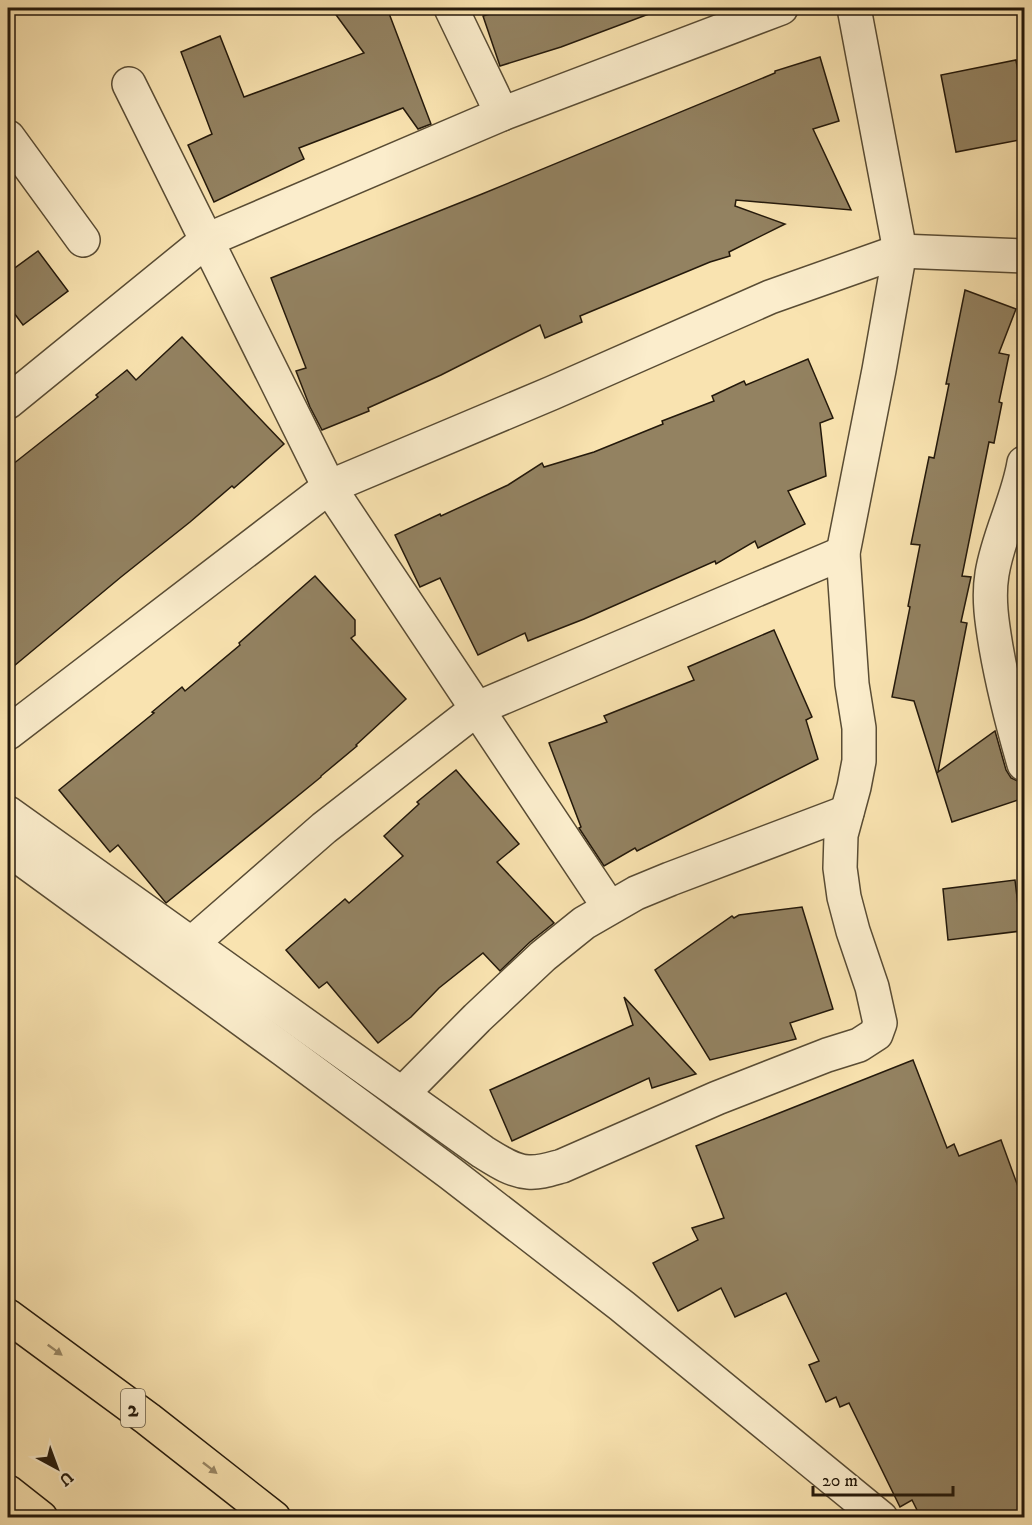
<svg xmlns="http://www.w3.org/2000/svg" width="1032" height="1525" viewBox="0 0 1032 1525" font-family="'IM FELL DW Pica',serif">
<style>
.building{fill:#938261;stroke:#24190b;stroke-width:1.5}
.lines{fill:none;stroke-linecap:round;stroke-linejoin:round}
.street-casing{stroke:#594c34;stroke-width:36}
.highway-casing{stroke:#24190b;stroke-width:36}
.street{stroke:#fbedcc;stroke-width:33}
.highway{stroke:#f9e3b0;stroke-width:33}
.oneway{fill:#986}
.labels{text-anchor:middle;stroke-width:4.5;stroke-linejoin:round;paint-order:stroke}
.shield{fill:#fbedcc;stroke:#645945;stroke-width:1.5}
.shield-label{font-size:22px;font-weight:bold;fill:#24190b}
</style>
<rect width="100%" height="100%" fill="#f9e3b0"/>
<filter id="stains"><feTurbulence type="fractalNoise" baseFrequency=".00333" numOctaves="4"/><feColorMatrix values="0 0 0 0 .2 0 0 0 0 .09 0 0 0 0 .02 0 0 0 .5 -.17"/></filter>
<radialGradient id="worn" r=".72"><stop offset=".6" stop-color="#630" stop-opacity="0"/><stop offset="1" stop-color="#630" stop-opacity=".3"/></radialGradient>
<!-- building -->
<g class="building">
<polygon points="331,8 387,8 431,124 418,129 403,108 299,148 304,159 214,202 188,145 212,134 181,52 220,36 244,97 364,53"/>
<polygon points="510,8 657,8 657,11 561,47 500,66 483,16"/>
<polygon points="820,57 839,121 813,129 851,210 736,200 735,206 785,224 729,252 730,256 710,262 580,316 582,322 545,338 540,325 441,375 368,408 369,411 322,430 310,407 296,371 306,368 271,278 482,194 775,73 775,71"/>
<polygon points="1016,60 1024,106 1024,139 956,152 941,75"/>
<polygon points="38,251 68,291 23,325 8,305 8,273"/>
<polygon points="965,290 1016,309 999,353 1009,355 999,402 1002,403 994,443 989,442 962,576 971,577 961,622 967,623 938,772 995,731 1006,770 1011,778 1020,782 1024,798 952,822 914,701 892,697 910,607 908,606 920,545 911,544 929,457 934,458 949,384 946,384"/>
<polygon points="182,337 284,444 234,488 232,486 190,522 121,577 8,671 8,468 98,397 96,395 127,370 136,380"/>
<polygon points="808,359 833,418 820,423 826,476 788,491 805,524 758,548 755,541 716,564 715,561 584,619 528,641 525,633 478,655 440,578 420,587 395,535 440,514 441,516 508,485 542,463 544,467 594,452 663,424 662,421 714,401 712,396 744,381 746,385"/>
<polygon points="315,576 355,620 355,635 351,638 406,699 356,745 357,746 321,776 321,777 166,903 118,845 110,852 59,790 154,713 152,712 182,687 185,691 240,645 239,643"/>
<polygon points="774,630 812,717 806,720 818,759 637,851 635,848 604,866 579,828 581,827 549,743 607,722 604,716 694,680 688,667"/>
<polygon points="456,770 519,844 497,862 554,923 530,942 500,971 483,953 439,988 411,1017 378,1043 327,982 319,988 286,950 345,899 349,903 403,856 384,836 419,804 417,802"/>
<polygon points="1015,880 1021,931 948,940 943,889"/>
<polygon points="802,907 833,1009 790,1023 796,1039 710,1060 655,970 732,916 734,918 739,915"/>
<polygon points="624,997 696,1074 652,1088 649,1078 512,1141 490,1090 633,1025"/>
<polygon points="913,1060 947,1148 954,1144 959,1156 1001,1140 1024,1203 1024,1518 921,1518 912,1500 900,1507 849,1403 840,1407 836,1397 826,1402 809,1365 819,1361 786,1293 735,1317 721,1288 678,1311 653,1263 698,1240 692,1228 724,1218 696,1146"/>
</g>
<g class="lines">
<!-- street casing -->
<g class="street-casing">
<g id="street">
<polyline points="451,8 502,114"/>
<polyline points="129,84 329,487 609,907"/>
<polyline points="8,137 83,240"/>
<polyline points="8,402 207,240 502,114 781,8"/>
<path d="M1024 463C1018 500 998 536 992 574 988 598 992 623 996 647 1003 687 1013 726 1024 764"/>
<polyline points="8,733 329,487 552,393 770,297 900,251 1024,256"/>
<path d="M8 813 483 1152C496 1160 512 1171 528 1172 540 1173 551 1169 562 1166L717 1098 827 1055 859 1045 876 1034 880 1023 872 987 853 931 844 897 840 868 841 835 854 787 859 761V728L852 684 843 553 879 370 900 251 854 8"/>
<polyline points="8,849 284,1050 450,1173 622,1306 881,1518"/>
<polyline points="191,944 324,828 478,708 843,553"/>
<polyline points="402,1094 477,1018 543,956 584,923 636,893 670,879 847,812"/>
</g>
</g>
<!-- highway casing -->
<g class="highway-casing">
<g id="highway">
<polyline points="8,1316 148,1419 274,1518"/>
<polyline points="8,1492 41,1518"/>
</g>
</g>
<!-- street -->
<use href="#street" class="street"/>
<!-- highway -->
<use href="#highway" class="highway"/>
</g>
<!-- one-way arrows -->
<defs><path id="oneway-solid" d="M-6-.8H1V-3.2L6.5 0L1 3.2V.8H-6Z" transform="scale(1.5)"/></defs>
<g class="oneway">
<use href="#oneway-solid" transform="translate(55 1350) rotate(36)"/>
<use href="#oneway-solid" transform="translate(210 1468) rotate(38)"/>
</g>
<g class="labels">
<!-- shield labels -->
<rect class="shield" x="121" y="1389" width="24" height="38" rx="4.5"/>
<g class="shield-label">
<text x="133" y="1416">2</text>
</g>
</g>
<!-- margin -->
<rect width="1032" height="1525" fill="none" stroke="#f9e3b0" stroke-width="30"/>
<rect x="9" y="9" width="1014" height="1507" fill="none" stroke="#24190b" stroke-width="3"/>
<rect x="15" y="15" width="1002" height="1495" fill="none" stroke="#24190b" stroke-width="1.5"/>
<!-- north arrow -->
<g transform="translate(57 1468) rotate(139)" stroke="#fbedcc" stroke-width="4.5" paint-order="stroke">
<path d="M0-4.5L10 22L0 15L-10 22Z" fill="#24190b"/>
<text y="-9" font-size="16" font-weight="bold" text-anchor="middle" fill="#24190b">U</text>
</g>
<!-- scale -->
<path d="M813 1486v9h140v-9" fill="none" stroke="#24190b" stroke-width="3"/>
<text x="822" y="1486" font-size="18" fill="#24190b" stroke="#fbedcc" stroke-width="4.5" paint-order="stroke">20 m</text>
<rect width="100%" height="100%" filter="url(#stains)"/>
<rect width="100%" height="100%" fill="url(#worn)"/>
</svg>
